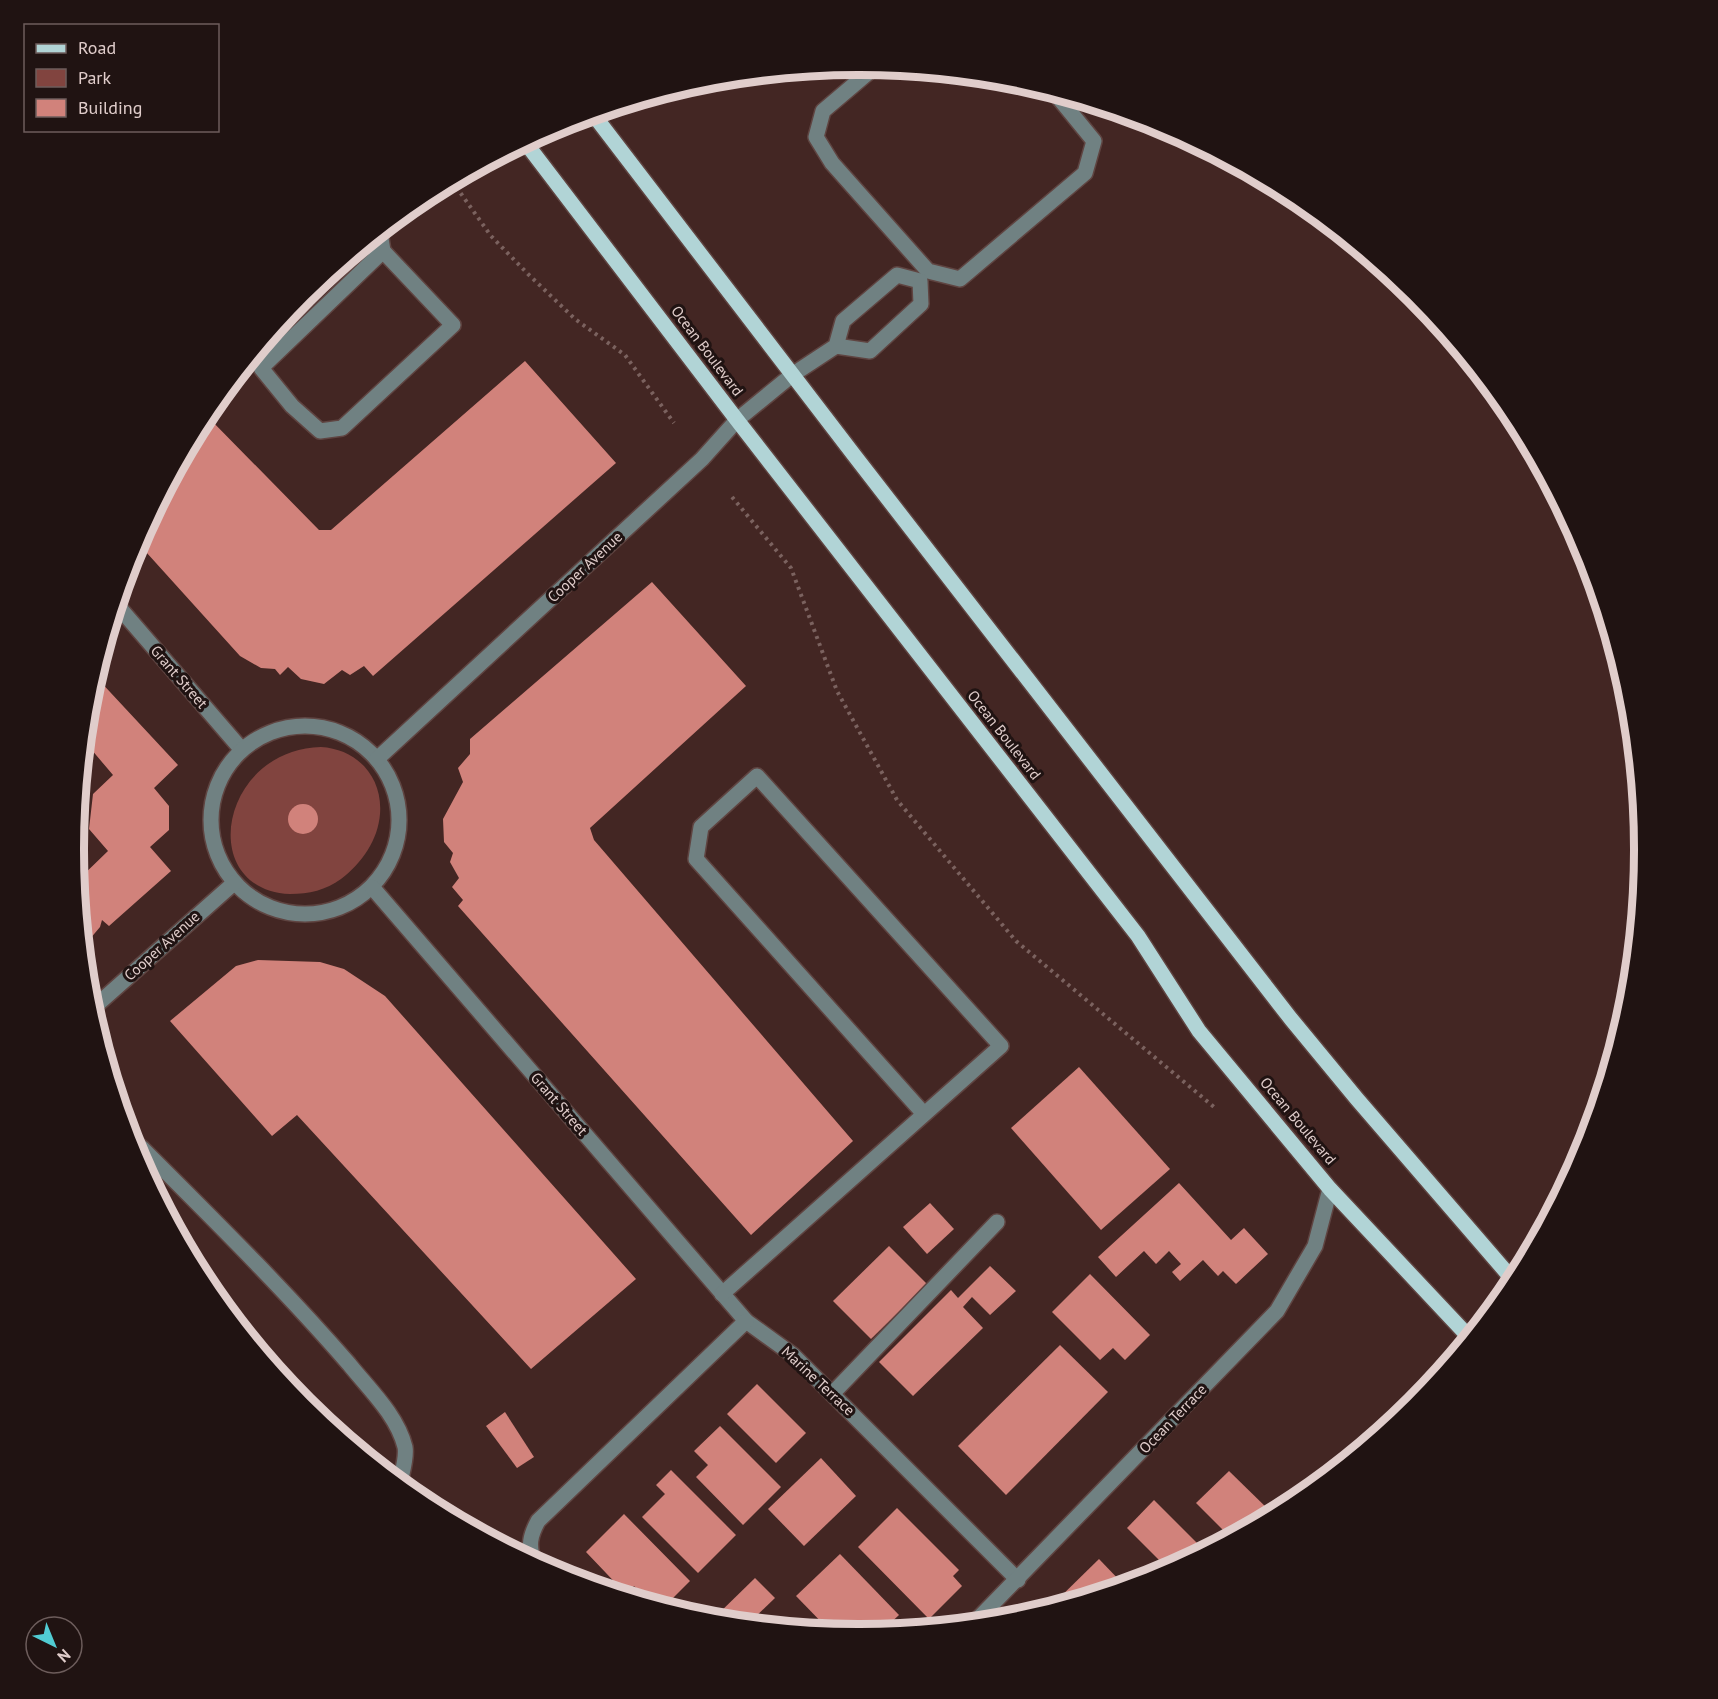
<svg xmlns="http://www.w3.org/2000/svg" width="1718" height="1699" viewBox="0 0 1718 1699" font-family="'PT Sans',sans-serif">
<style>
.green{fill:#81443f}
.building{fill:#d1827b}
.lines{fill:none;stroke-linecap:round;stroke-linejoin:round}
.minor-casing{stroke:#5f4441;stroke-width:18}
.major-casing{stroke:#5f4441;stroke-width:18}
.path{stroke:#7b625f;stroke-width:4;stroke-dasharray:3 4.5;stroke-linecap:butt}
.minor{stroke:#708182;stroke-width:15}
.major{stroke:#b1d4d6;stroke-width:15}
.labels{text-anchor:middle;stroke-width:6;stroke-linejoin:round;paint-order:stroke}
.street-label{font-size:15px;fill:#e0cdcb;stroke:#201312}
.rim{fill:none;stroke:#e0cdcb;stroke-width:8}
</style>
<rect width="100%" height="100%" fill="#432623"/>
<!-- green -->
<path class="green" d="M321 747C357 749 383 777 380 814 378 840 362 863 341 879 326 890 309 894 290 894 196 890 219 750 321 747Z"/>
<!-- building -->
<g class="building">
<polygon points="525,361 616,463 373,676 364,666 350,675 342,670 324,684 301,679 288,667 280,675 275,669 261,668 240,656 137,542 206,415 319,530 331,530"/>
<polygon points="652,582 746,686 590,828 594,840 853,1141 751,1235 458,906 463,900 452,887 459,878 450,862 453,853 444,842 443,819 463,782 458,768 470,754 470,739"/>
<polygon points="97,678 178,765 154,788 169,806 169,830 150,847 171,871 109,926 102,920 100,927 84,946 78,891 80,890 77,881 108,851 89,829 93,794 113,775 85,742 89,696 94,680"/>
<circle cx="303" cy="819" r="15"/>
<polygon points="258,960 320,962 344,969 385,996 636,1279 531,1369 297,1115 272,1136 170,1021 236,966"/>
<polygon points="1079,1067 1170,1169 1101,1230 1011,1128"/>
<polygon points="1179,1183 1231,1240 1244,1228 1268,1254 1236,1284 1223,1271 1218,1276 1203,1260 1180,1281 1172,1272 1181,1264 1169,1251 1156,1264 1144,1251 1116,1277 1098,1257"/>
<polygon points="930,1203 954,1229 927,1254 903,1227"/>
<polygon points="889,1246 927,1284 871,1339 833,1301"/>
<polygon points="990,1266 1016,1291 990,1315 972,1297 963,1307 983,1328 913,1396 879,1362 951,1290 958,1298"/>
<polygon points="1090,1274 1150,1335 1125,1360 1113,1348 1100,1360 1052,1312"/>
<polygon points="1060,1345 1108,1392 1006,1495 958,1446"/>
<polygon points="757,1384 806,1433 776,1463 727,1414"/>
<polygon points="505,1412 534,1457 517,1468 486,1426"/>
<polygon points="1381,1418 1388,1426 1316,1485 1315,1484"/>
<polygon points="720,1426 781,1487 743,1525 696,1477 708,1465 694,1451"/>
<polygon points="821,1458 856,1496 804,1546 768,1509"/>
<polygon points="671,1470 736,1535 698,1573 642,1517 665,1494 656,1485"/>
<polygon points="1229,1471 1273,1514 1230,1537 1196,1503"/>
<polygon points="1154,1500 1205,1551 1169,1570 1127,1528"/>
<polygon points="897,1508 959,1570 953,1576 962,1586 929,1619 858,1547"/>
<polygon points="624,1514 690,1581 664,1607 651,1603 634,1586 626,1594 586,1552"/>
<polygon points="840,1554 899,1615 881,1632 859,1634 831,1632 796,1596"/>
<polygon points="1099,1559 1124,1585 1049,1608"/>
<polygon points="755,1578 775,1598 748,1624 712,1620"/>
</g>
<g class="lines">
<!-- minor casing -->
<g class="minor-casing">
<g id="minor">
<polyline points="876,66 823,111 816,137 832,163 928,271 960,279 1085,173 1094,141 1054,92"/>
<polyline points="364,245 383,251 380,232"/>
<polygon points="383,251 453,325 342,428 320,431 292,406 261,368"/>
<polyline points="117,605 242,750"/>
<circle cx="305" cy="820" r="94"/>
<polyline points="377,759 702,459 737,420 792,375 836,346 843,321 897,275 920,281 921,304 870,351 836,346"/>
<polyline points="372,887 746,1321 793,1355 1018,1580"/>
<polyline points="91,1010 234,883"/>
<path d="M130 1139 143 1149C213 1219 284 1289 349 1364 369 1389 397 1415 405 1447 407 1458 402 1472 400 1483"/>
<polyline points="722,1294 1001,1046 757,776 701,827 696,859 924,1114"/>
<polyline points="833,1393 997,1222"/>
<path d="M534 1562C528 1545 530 1536 538 1521L746 1321"/>
<polyline points="974,1623 1277,1311 1315,1246 1330,1189"/>
</g>
</g>
<!-- major casing -->
<g class="major-casing">
<g id="major">
<polyline points="593,114 854,455 1291,1019 1357,1099 1514,1281"/>
<polyline points="525,142 737,420 1138,936 1199,1031 1330,1189 1469,1337"/>
</g>
</g>
<!-- path -->
<g class="path">
<polyline points="452,181 491,236 528,274 575,319 625,355 674,423"/>
<polyline points="732,497 791,568 837,691 897,800 1016,941 1214,1107"/>
<path d="M474 1530C487 1523 495 1538 505 1545"/>
</g>
<!-- minor -->
<use href="#minor" class="minor"/>
<!-- major -->
<use href="#major" class="major"/>
</g>
<g class="labels">
<!-- street labels -->
<g class="street-label">
<text transform="translate(707 351) rotate(53)" y="5">Ocean Boulevard</text>
<text transform="translate(585 567) rotate(-43)" y="5">Cooper Avenue</text>
<text transform="translate(179 677) rotate(49)" y="5">Grant Street</text>
<text transform="translate(1004 735) rotate(52)" y="5">Ocean Boulevard</text>
<text transform="translate(162 946) rotate(-42)" y="5">Cooper Avenue</text>
<text transform="translate(559 1104) rotate(49)" y="5">Grant Street</text>
<text transform="translate(1298 1121) rotate(50)" y="5">Ocean Boulevard</text>
<text transform="translate(818 1381) rotate(43)" y="5">Marine Terrace</text>
<text transform="translate(1173 1419) rotate(-46)" y="5">Ocean Terrace</text>
</g>
</g>
<!-- crop -->
<path d="M0 0H1718V1699H0ZM858 75H860A774 774 0 0 1 1634 849V850A774 774 0 0 1 860 1624H858A774 774 0 0 1 84 850V849A774 774 0 0 1 858 75Z" fill="#201312" fill-rule="evenodd"/>
<path class="rim" d="M858 75H860A774 774 0 0 1 1634 849V850A774 774 0 0 1 860 1624H858A774 774 0 0 1 84 850V849A774 774 0 0 1 858 75Z"/>
<!-- legend -->
<rect x="24" y="24" width="195" height="108" fill="#201312" stroke="#6d5d5c" stroke-width="1.5"/>
<rect x="36" y="44" width="30" height="9" fill="#b1d4d6" stroke="#6d5d5c" stroke-width="1.5"/>
<text x="78" y="54" font-size="18" fill="#e0cdcb">Road</text>
<rect x="36" y="69" width="30" height="18" fill="#81443f" stroke="#6d5d5c" stroke-width="1.5"/>
<text x="78" y="84" font-size="18" fill="#e0cdcb">Park</text>
<rect x="36" y="99" width="30" height="18" fill="#d1827b" stroke="#6d5d5c" stroke-width="1.5"/>
<text x="78" y="114" font-size="18" fill="#e0cdcb">Building</text>
<!-- north arrow -->
<g transform="translate(54 1645) rotate(137)"><circle r="28" fill="#201312" stroke="#6d5d5c" stroke-width="1.5"/>
<path d="M0-4.5L10 22L0 15L-10 22Z" fill="#51ccd3"/>
<text y="-9" font-size="16" font-weight="bold" text-anchor="middle" fill="#e0cdcb">N</text>
</g>
</svg>
